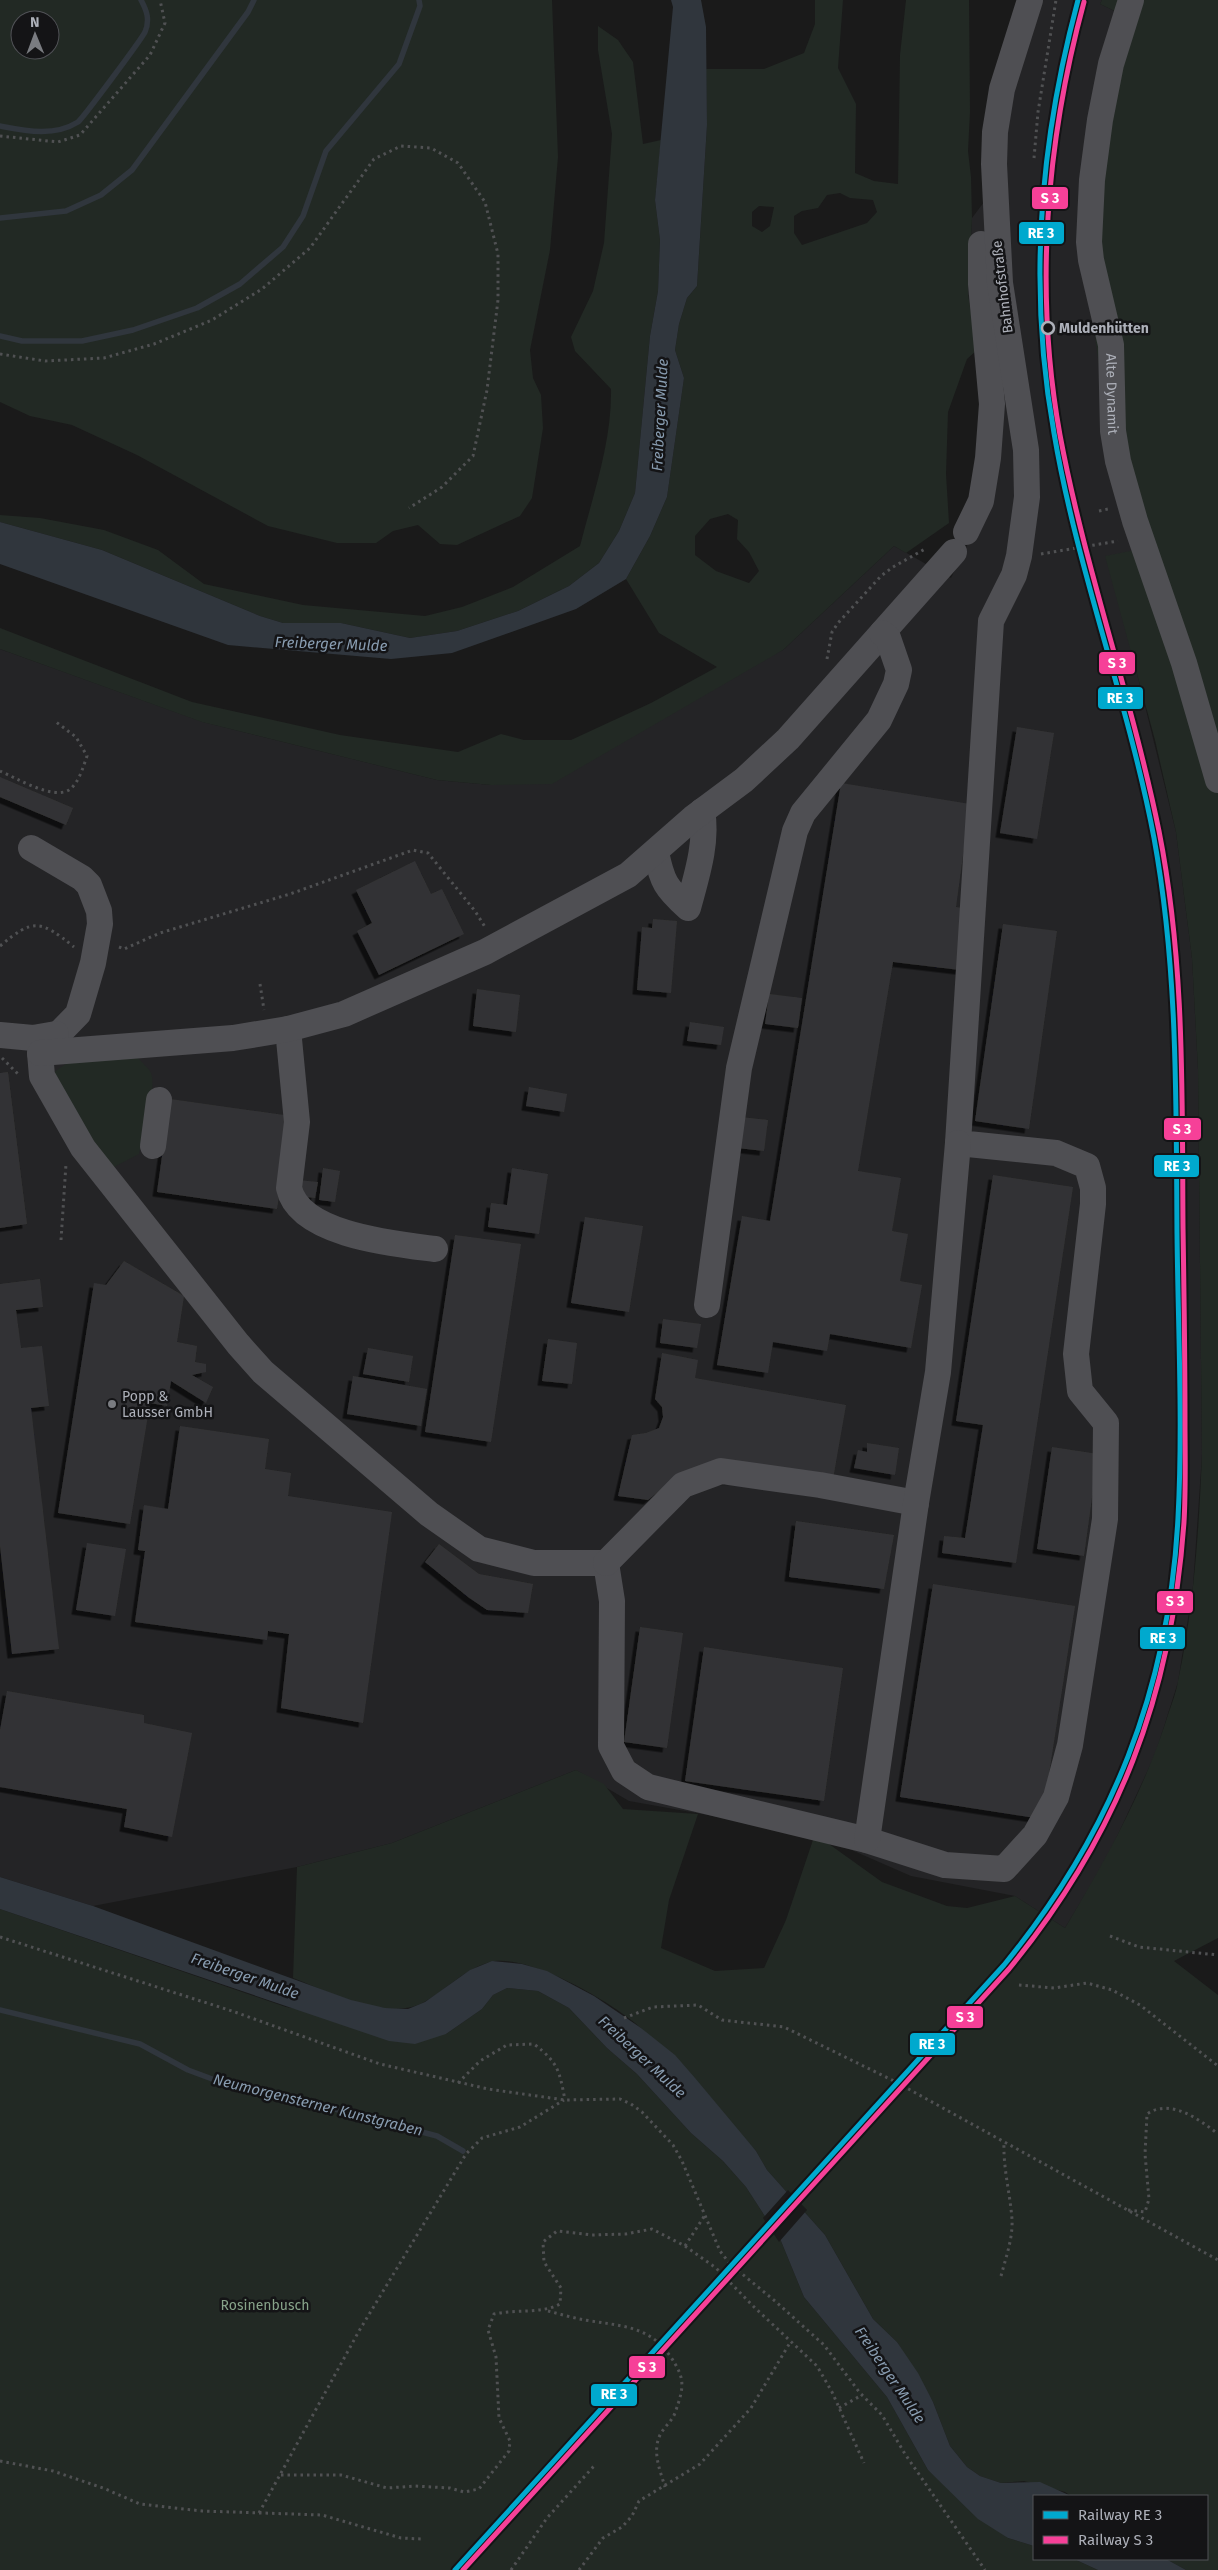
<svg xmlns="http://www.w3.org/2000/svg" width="1218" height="2570" viewBox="0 0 1218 2570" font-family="'Fira Sans',sans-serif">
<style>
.built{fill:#242426}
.green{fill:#222924;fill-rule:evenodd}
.water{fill:#30363d}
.pier{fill:#1a1a1a}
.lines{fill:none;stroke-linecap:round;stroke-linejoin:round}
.stream{stroke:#30363d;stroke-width:5.5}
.building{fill:#333334;filter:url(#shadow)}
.path{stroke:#505153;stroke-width:3;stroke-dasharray:2.5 4;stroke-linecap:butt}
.minor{stroke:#4f4f53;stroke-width:26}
.rail-1-casing{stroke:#141416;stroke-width:9}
.rail-2-casing{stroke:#141416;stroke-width:9}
.rail-1{stroke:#00a9ce;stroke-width:5}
.rail-2{stroke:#f64098;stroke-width:5}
.stop-dot{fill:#141416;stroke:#adb0b9;stroke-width:2.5}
.poi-dot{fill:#7a7c81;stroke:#141416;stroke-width:2}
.labels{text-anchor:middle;stroke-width:5;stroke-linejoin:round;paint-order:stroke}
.street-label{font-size:14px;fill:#adb0b9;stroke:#141416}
.stop-label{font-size:14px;font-weight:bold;fill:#adb0b9;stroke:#141416;text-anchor:start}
.poi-label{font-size:14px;fill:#adb0b9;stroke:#141416;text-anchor:start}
.park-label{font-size:14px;fill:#86a289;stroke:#141416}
.water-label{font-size:15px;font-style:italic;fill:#889cb0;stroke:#141416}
.line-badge{stroke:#141416;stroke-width:2}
.badge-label{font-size:14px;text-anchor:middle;font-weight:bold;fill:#fff}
</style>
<defs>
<filter id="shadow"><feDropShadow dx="-4.5" dy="4.5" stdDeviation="0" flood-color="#0009"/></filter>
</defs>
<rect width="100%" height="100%" fill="#1a1a1a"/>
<!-- built -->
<polygon class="built" points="1042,0 1102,0 1100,4 1121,14 1147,593 1132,653 1176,832 1192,958 1198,1069 1202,1455 1193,1586 1178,1682 1155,1755 1106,1860 1065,1928 1015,1896 911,1876 815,1834 629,1801 576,1770 392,1843 297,1867 93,1906 0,1877 0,649 203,722 437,780 491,785 783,650 894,546 951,578 978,523 994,465 968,294 972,218 1002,178 1004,133 1021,58"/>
<!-- green -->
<g class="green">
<path d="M0 0H552L558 157 550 250 530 350 533 378 541 395 543 428 532 498 520 516 457 545 440 544 418 525 393 531 376 543H337L268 526 137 455 72 425 30 416 0 402ZM20 20H50V50H20Z"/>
<path d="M815 0H843L838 68 856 104 855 173 874 181 898 184 900 55 906 0H969L970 112 968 151 971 177 972 218 968 294 977 350 967 359 948 412 946 474 949 523 906 553 894 546 783 650 552 784 491 785 437 780 202 722 0 649V628L192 702 340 735 458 752 501 734 524 740H571L651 703 717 667 659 633 626 579 650 536 667 497 684 378 675 350 679 324 687 298 697 286 707 125 706 69H764L804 53 815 24ZM840 193 850 198 873 200 877 212 867 223 802 245 794 233V216L802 211 818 208 827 195ZM759 206 774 207 770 226 762 232 752 226V212ZM728 514 738 520 737 539 749 552 759 571 749 583 716 571 695 555V536L710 519Z"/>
<path d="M1102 0H1218V1938L1174 1961 1218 1995V2570H1186L1166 2559H1207V2496H1071L1065 2492 1024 2481 1001 2483 980 2476 967 2467 950 2446 933 2402 897 2342 873 2319 825 2235 767 2170 756 2151C718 2111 682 2068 642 2029 616 2004 527 1952 490 1962 465 1969 448 1988 426 2001 390 2023 329 1992 293 1978L297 1867 392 1843 576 1770 604 1784 623 1809 698 1814 669 1900 661 1948 715 1971 764 1968 786 1920 815 1834 882 1882 947 1906 967 1908 1015 1896 1065 1928C1105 1861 1142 1795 1166 1721 1170 1708 1176 1694 1178 1681 1194 1607 1199 1530 1202 1455L1198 1069 1192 958 1176 832 1155 740 1105 556 1135 550 1102 386 1086 275 1121 14 1100 4Z"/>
<path d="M598 26 618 40 633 62 643 144 661 140 655 200 660 240 658 291 650 336 635 493 619 531 599 563 569 586 518 611 457 631 410 638 341 623H283L260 616 102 550 0 522V515L40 518 104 530 158 550 204 584 303 605 425 616 462 607 513 587 580 546C593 495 612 442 611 389L575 351 571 337 593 291 604 243 612 134 598 50Z"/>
<path d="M138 1058C142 1063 148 1067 151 1073 157 1088 143 1138 139 1154L114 1167 109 1165 82 1122 54 1072 72 1060Z"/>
<polygon points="0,1909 286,2007 446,2034 482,2009 493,1995 507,1988 538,1991 569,2008 607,2048 637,2074 691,2133 723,2161 746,2187 781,2241 804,2297 887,2397 928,2470 1008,2538 1034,2546 1034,2559 1074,2559 1098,2570 0,2570"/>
</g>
<!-- water -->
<g class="water">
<polygon points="671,0 701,0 706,27 707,125 697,286 687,298 679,324 675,350 684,378 667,497 650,536 626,579 576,609 452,653 391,659 228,645 0,564 0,522 102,550 260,616 283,623 341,623 410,638 457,631 518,611 569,586 599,563 619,531 635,493 650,336 658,291 660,240 655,200 673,7"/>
<polygon points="0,1877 93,1906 351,2000 385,2008 408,2009 425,2002 470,1970 492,1961 522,1964 547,1971 594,1996 641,2028 675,2055 695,2078 756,2151 767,2170 825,2235 873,2319 897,2342 918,2373 933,2402 950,2446 967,2467 980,2476 1001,2483 1040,2482 1071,2496 1034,2496 1034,2546 1008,2538 978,2519 928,2470 887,2397 804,2297 781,2241 746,2187 723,2161 691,2133 637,2074 607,2048 569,2008 538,1991 507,1988 493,1995 482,2009 446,2034 415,2044 389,2041 0,1909"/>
<polygon points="1074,2559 1166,2559 1186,2570 1098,2570"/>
</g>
<!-- pier -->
<polygon class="pier" points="788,2190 807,2210 779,2242 763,2218"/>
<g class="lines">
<!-- stream -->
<g class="stream">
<path d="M0 126C26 131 54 137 78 122 83 118 141 40 145 32 150 20 147 11 141 0"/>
<polyline points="0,218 66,211 101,195 132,170 248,12 254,0"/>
<polyline points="0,336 22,341 82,341 133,330 197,308 240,284 283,247 303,216 326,151 399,64 420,6 419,0"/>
<polyline points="0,2010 140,2044 188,2070 239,2089 274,2093 437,2136 463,2151"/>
</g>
</g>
<!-- building -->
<g class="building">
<polygon points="1017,727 1054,733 1037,839 1000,833"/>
<polygon points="0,777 73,808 66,825 0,797"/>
<polygon points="841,783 970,804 956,907 969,909 960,970 893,962 858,1171 901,1178 892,1231 908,1234 900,1281 922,1285 911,1348 830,1334 827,1351 773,1342 768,1373 717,1365 742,1216 770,1221"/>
<polygon points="415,861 431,894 442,889 464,934 379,975 357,931 372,923 356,890"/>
<polygon points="653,919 677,921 671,993 637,990 642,927 652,928"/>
<polygon points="1003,924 1057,931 1029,1129 975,1121"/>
<polygon points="477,989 520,995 516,1032 473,1026"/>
<polygon points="769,994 802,998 798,1028 765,1024"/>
<polygon points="690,1022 724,1027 721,1045 687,1041"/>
<polygon points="8,1072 27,1224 0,1228 0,1073"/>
<polygon points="529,1087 567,1094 564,1112 526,1106"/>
<polygon points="170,1099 291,1116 277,1209 157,1192"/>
<polygon points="741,1117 768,1120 764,1151 737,1148"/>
<polygon points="323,1168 340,1171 335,1202 319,1200"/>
<polygon points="512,1168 548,1174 539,1234 488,1227 491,1203 507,1205"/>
<polygon points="993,1175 1073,1187 1016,1563 942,1553 944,1536 965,1538 983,1425 956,1421"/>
<polygon points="298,1180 318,1182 315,1198 296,1196"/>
<polygon points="585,1217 643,1226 629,1312 571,1303"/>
<polygon points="455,1235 521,1244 491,1442 425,1432"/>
<polygon points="124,1261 184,1296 177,1342 197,1346 195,1362 206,1364 206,1372 192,1375 213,1387 206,1403 171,1381 167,1406 150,1403 130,1524 58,1513 94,1283 106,1285"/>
<polygon points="40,1279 43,1307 16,1310 21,1348 42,1346 49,1406 31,1408 59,1649 12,1654 0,1546 0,1284"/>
<polygon points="663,1319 701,1324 697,1348 660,1343"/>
<polygon points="548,1339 577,1343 572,1384 542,1381"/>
<polygon points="368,1348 413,1356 409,1382 363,1374"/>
<polygon points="662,1353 698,1360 695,1378 846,1405 833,1479 672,1481 648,1500 618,1496 632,1435 646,1433 659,1428 663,1417 662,1407 655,1399"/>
<polygon points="353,1376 427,1389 421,1426 347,1414"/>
<polygon points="180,1426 269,1439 265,1469 291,1473 288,1496 392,1512 363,1723 281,1708 289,1634 268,1631 267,1640 135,1622 145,1551 138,1550 144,1505 168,1509"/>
<polygon points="867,1443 899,1448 895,1475 854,1468 858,1450 867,1452"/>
<polygon points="1052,1447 1098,1454 1084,1556 1037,1549"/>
<polygon points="796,1521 894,1535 884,1589 789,1577"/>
<polygon points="87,1543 126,1549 115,1616 76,1610"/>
<polygon points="439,1544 479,1574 533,1584 528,1613 487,1610 468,1597 425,1562"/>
<polygon points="933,1584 1075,1606 1042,1819 900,1797"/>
<polygon points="640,1627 683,1633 667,1748 624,1742"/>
<polygon points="704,1647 843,1668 824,1801 685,1781"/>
<polygon points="7,1691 144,1715 144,1723 192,1733 172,1837 124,1827 127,1809 0,1787 0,1730"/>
</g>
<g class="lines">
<!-- path -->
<g class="path">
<polyline points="0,136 58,142 80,135 150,55 165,23 160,0"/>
<polyline points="1034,158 1038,112 1056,0"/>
<polyline points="0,354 45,361 104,358 154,344 212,320 262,289 310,248 374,159 401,146 431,148 458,163 485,202 498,254 498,300 487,390 473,456 442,487 409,508"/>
<polyline points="1099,511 1108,509"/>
<polyline points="1041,554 1118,541"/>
<polyline points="827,659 832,632 838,623 881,576 893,567 925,549"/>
<path d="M0 771C16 778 53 800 69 790 79 783 83 767 87 756L76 737 56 722"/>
<path d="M0 946C33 918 41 920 74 947"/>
<polyline points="119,947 124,949 160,933 290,894 413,850 428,853 475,911 485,927"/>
<polyline points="260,984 264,1010"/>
<polyline points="2,1058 19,1075"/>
<polyline points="61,1240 66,1164"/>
<polyline points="1110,1936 1139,1947 1218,1955"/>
<polyline points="0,1937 232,2011 380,2064 488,2089 565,2100 620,2099 631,2104 642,2112 673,2145 682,2161 720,2251 730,2264 775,2301 824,2345 860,2393 882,2415 905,2454 985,2570"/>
<polyline points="1019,1985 1054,1988 1087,1983 1112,1990 1140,2005 1218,2066"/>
<polyline points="624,2018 653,2007 698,2005 722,2020 784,2027 894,2081 1218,2260"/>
<path d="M458 2083 480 2061 507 2045 534 2044C558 2063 559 2069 565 2100"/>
<path d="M1128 2210 1145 2212 1149 2199 1145 2154 1147 2114C1170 2098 1199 2119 1218 2134"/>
<polyline points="685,2246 705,2215"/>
<path d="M1001 2276C1006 2257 1013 2238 1012 2219 1010 2193 1003 2168 1004 2142"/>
<path d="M548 2311C560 2314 573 2318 585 2320 619 2326 649 2325 670 2356 686 2379 684 2387 675 2413 672 2421 664 2427 660 2435 652 2452 660 2470 665 2487"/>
<polyline points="839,2408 862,2395"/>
<polyline points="0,2461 53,2471 103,2488 140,2504 202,2511 322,2515 401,2538 421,2539"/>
<path d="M281 2475H341L387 2488 415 2486 450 2488 464 2492 479 2489 509 2451 510 2441 499 2418 496 2357 488 2330 494 2314C517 2309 541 2314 560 2304L561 2288 544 2262 543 2242 557 2231 592 2235 626 2234 652 2229 685 2246 716 2268 753 2306 817 2366 832 2392 864 2463"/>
<polyline points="259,2513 359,2331 466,2154 482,2138 520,2127 564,2100"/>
<polyline points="511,2570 547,2518 594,2466"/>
<polyline points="579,2570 603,2538 622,2527 632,2516 639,2501 700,2464 751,2408 791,2341"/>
</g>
<!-- minor -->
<g class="minor">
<path id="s1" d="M1131 0 1111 64 1100 120 1092 180 1089 242 1091 260 1111 345 1113 431 1118 461 1135 521 1184 663 1218 780"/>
<polyline points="966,532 981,501 988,458 992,404 981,284 981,244"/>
<polyline points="31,848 82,878 89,885 99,911 100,924 93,963 78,1014 40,1053 42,1076 83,1148 238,1344 263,1372 429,1514 479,1549 534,1563 606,1563 612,1601 611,1746 624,1771 648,1787 867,1840 945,1865 1004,1869 1035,1835 1056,1797 1070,1745 1105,1519 1106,1423 1080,1391 1076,1354 1093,1204 1093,1188 1087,1166 1056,1153 958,1143 991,621 1014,575 1019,556 1027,497 1026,450 1000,283 994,164 995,132 1002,89 1030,0"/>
<path d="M656 852C662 882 666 888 688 908 696 878 708 842 702 811"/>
<path d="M288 1029 297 1122 289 1188C299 1235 395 1244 435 1249"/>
<polyline points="0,1035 33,1038 56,1034"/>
<polyline points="40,1053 233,1038 288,1029 344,1014 485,952 628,875 693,818 744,780 788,739 954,552"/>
<polyline points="153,1146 159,1100"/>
<polyline points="707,1305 739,1068 795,831 803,813 879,720 896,684 899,670 888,638 882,633"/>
<polyline points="606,1563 683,1485 721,1471 820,1485 916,1503"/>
<polyline points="867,1840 916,1503 938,1372 958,1143"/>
</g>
<!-- rail-1 casing -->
<g class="rail-1-casing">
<path id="rail-1" d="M455 2570 1004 1965C1112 1833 1169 1689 1178 1518 1183 1424 1178 1328 1177 1233 1176 1101 1178 969 1154 838 1128 701 1077 570 1054 433 1028 289 1040 141 1078 0"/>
</g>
<!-- rail-2 casing -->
<g class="rail-2-casing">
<path id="rail-2" d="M463 2570 1009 1969C1118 1836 1172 1695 1184 1522 1186 1488 1185 1454 1185 1420 1185 1356 1184 1291 1183 1227 1182 1094 1185 962 1159 831 1132 698 1085 569 1060 435 1034 291 1046 142 1084 2"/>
</g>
<!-- rail-1 -->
<use href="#rail-1" class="rail-1"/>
<!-- rail-2 -->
<use href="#rail-2" class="rail-2"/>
</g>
<!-- markers -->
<circle class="stop-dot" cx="1048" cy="328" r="6"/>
<circle class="poi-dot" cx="112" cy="1404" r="5"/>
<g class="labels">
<!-- street labels -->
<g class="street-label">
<text transform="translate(1002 287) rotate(-97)" y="5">Bahnhofstraße</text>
<text dy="5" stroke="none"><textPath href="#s1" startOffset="401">Alte Dynamit</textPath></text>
</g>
<!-- stop labels -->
<g class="stop-label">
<text x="1059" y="333">Muldenhütten</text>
</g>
<!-- poi labels -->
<g class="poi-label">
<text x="122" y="1401">Popp &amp;<tspan x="122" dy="16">Lausser GmbH</tspan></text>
</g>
<!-- park labels -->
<g class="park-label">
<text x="265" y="2310">Rosinenbusch</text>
</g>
<!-- water labels -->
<g class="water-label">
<text transform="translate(660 415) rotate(-87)" y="5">Freiberger Mulde</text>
<text transform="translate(331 644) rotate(2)" y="5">Freiberger Mulde</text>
<text transform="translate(245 1976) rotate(19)" y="5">Freiberger Mulde</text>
<text transform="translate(642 2057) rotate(43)" y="5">Freiberger Mulde</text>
<text transform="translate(318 2105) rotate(14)" y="5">Neumorgensterner Kunstgraben</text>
<text transform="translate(890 2375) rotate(56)" y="5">Freiberger Mulde</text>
</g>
</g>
<g class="line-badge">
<rect x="1031" y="186" width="38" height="24" rx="5" fill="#f64098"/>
<rect x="1018" y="221" width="47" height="24" rx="5" fill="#00a9ce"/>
<rect x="1098" y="651" width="38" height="24" rx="5" fill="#f64098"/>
<rect x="1097" y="686" width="47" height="24" rx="5" fill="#00a9ce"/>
<rect x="1163" y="1117" width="39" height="24" rx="5" fill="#f64098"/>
<rect x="1153" y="1154" width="47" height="24" rx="5" fill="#00a9ce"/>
<rect x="1156" y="1590" width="38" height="24" rx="5" fill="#f64098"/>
<rect x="1139" y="1626" width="47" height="24" rx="5" fill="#00a9ce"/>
<rect x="946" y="2005" width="38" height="24" rx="5" fill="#f64098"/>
<rect x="909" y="2032" width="47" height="24" rx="5" fill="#00a9ce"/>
<rect x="628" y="2355" width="38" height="24" rx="5" fill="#f64098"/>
<rect x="590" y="2383" width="48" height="24" rx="5" fill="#00a9ce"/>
</g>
<g class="badge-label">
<text x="1050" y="203">S 3</text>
<text x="1041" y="238">RE 3</text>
<text x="1117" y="668">S 3</text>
<text x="1120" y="703">RE 3</text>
<text x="1182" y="1134">S 3</text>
<text x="1177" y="1171">RE 3</text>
<text x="1175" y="1606">S 3</text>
<text x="1163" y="1643">RE 3</text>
<text x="965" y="2022">S 3</text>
<text x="932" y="2049">RE 3</text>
<text x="647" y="2372">S 3</text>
<text x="614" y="2399">RE 3</text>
</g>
<!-- legend -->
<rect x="1033" y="2495" width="175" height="65" fill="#141416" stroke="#515257"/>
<rect x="1043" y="2511" width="25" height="8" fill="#00a9ce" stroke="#515257"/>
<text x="1078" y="2520" font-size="15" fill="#adb0b9">Railway RE 3</text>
<rect x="1043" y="2536" width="25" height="8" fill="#f64098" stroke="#515257"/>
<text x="1078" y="2545" font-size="15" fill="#adb0b9">Railway S 3</text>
<!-- north arrow -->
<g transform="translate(35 35) rotate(359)"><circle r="24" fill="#141416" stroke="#515257"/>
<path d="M0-4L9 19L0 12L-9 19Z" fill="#7a7c81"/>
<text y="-8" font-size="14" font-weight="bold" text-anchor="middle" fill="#adb0b9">N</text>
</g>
</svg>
